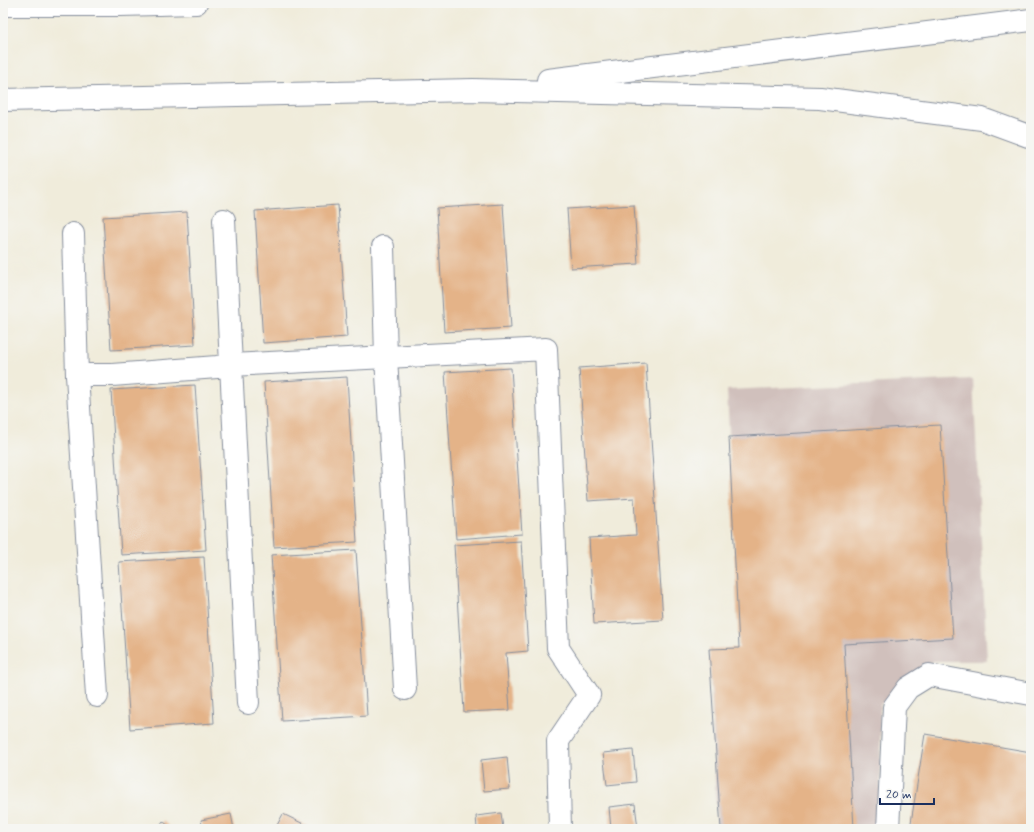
<svg xmlns="http://www.w3.org/2000/svg" width="1034" height="832" viewBox="0 0 1034 832" font-family="Mynerve,sans-serif">
<style>
.industrial{fill:#d0c0bc}
.building{fill:#e4b388}
.lines{fill:none;stroke-linecap:round;stroke-linejoin:round}
.minor-casing{stroke:#868e9c;stroke-width:24}
.highway-casing{stroke:#868e9c;stroke-width:24}
.minor{stroke:#fff;stroke-width:22}
.highway{stroke:#fff;stroke-width:22}
</style>
<rect width="100%" height="100%" fill="#f6f6f2"/>
<filter id="ink" filterUnits="userSpaceOnUse"><feTurbulence type="fractalNoise" baseFrequency=".025" numOctaves="2"/><feDisplacementMap in="SourceGraphic" scale="8" xChannelSelector="R" yChannelSelector="G"/><feConvolveMatrix kernelMatrix="1 2 1 2 8 2 1 2 1" color-interpolation-filters="sRGB"/></filter>
<filter id="wash" filterUnits="userSpaceOnUse"><feTurbulence type="fractalNoise" baseFrequency=".012" numOctaves="4" result="noise"/><feDisplacementMap in="SourceGraphic" scale="16" xChannelSelector="R" yChannelSelector="G"/><feGaussianBlur stdDeviation="0.9" result="paint"/><feColorMatrix in="noise" values="0 0 0 0 0 0 0 0 0 0 0 0 0 0 0 0 0 1.4 0 .05"/><feComposite in="paint" operator="in"/></filter>
<g filter="url(#wash)">
<rect width="100%" height="100%" fill="#f0ecdb"/>
<!-- industrial -->
<polygon class="industrial" points="973,379 987,661 933,661 880,705 881,829 717,829 709,649 739,648 727,390"/>
<g id="blocks">
<!-- building -->
<g class="building">
<polygon points="503,204 511,328 444,332 437,208"/>
<polygon points="338,205 347,337 263,343 255,211"/>
<polygon points="634,205 638,264 571,268 567,209"/>
<polygon points="187,212 195,345 111,350 103,217"/>
<polygon points="646,363 663,620 594,624 589,538 636,535 634,498 588,501 579,368"/>
<polygon points="511,368 522,534 456,539 445,372"/>
<polygon points="347,377 357,542 274,547 264,382"/>
<polygon points="195,385 206,550 121,555 111,390"/>
<polygon points="940,425 953,638 844,644 854,829 721,829 709,649 739,648 729,437"/>
<polygon points="521,541 528,651 506,653 510,710 464,712 454,545"/>
<polygon points="356,550 367,716 282,721 271,555"/>
<polygon points="204,557 214,723 130,729 119,562"/>
<polygon points="925,734 1031,752 1031,829 910,829"/>
<polygon points="633,750 636,782 607,785 603,753"/>
<polygon points="507,757 510,789 484,791 481,760"/>
<polygon points="635,804 638,829 611,829 609,807"/>
<polygon points="501,813 503,829 477,829 476,816"/>
<polygon points="231,814 234,829 203,829 201,820"/>
<polygon points="283,814 314,829 275,829"/>
<polygon points="163,821 172,829 157,829"/>
</g>
</g>
</g>
<g filter="url(#ink)">
<use href="#blocks" fill-opacity="0" stroke="#868e9c" stroke-width="1"/>
<g class="lines">
<!-- minor casing -->
<g class="minor-casing">
<g id="minor">
<polyline points="73,234 77,375"/>
<polyline points="383,247 386,357 405,689"/>
<polyline points="97,696 77,375 112,375 217,367 231,365 224,220"/>
<polyline points="248,703 231,365 546,349 558,648 589,695 558,741 560,829"/>
<polyline points="888,829 894,707 908,688 929,675 1031,694"/>
</g>
</g>
<!-- highway casing -->
<g class="highway-casing">
<g id="highway">
<polyline points="3,5 120,5 196,3"/>
<polyline points="548,80 1031,20"/>
<polyline points="3,100 473,90 820,98 982,119 1031,137"/>
</g>
</g>
<!-- minor -->
<use href="#minor" class="minor"/>
<!-- highway -->
<use href="#highway" class="highway"/>
</g>
</g>
<!-- margin -->
<rect width="1034" height="832" fill="none" stroke="#f6f6f2" stroke-width="16"/>
<!-- scale -->
<path d="M880 798v6h54v-6" fill="none" stroke="#1b2f5e" stroke-width="2"/>
<text x="886" y="798" font-size="12" fill="#1b2f5e" stroke="#f6f6f2" stroke-width="3" paint-order="stroke">20 m</text>
</svg>
